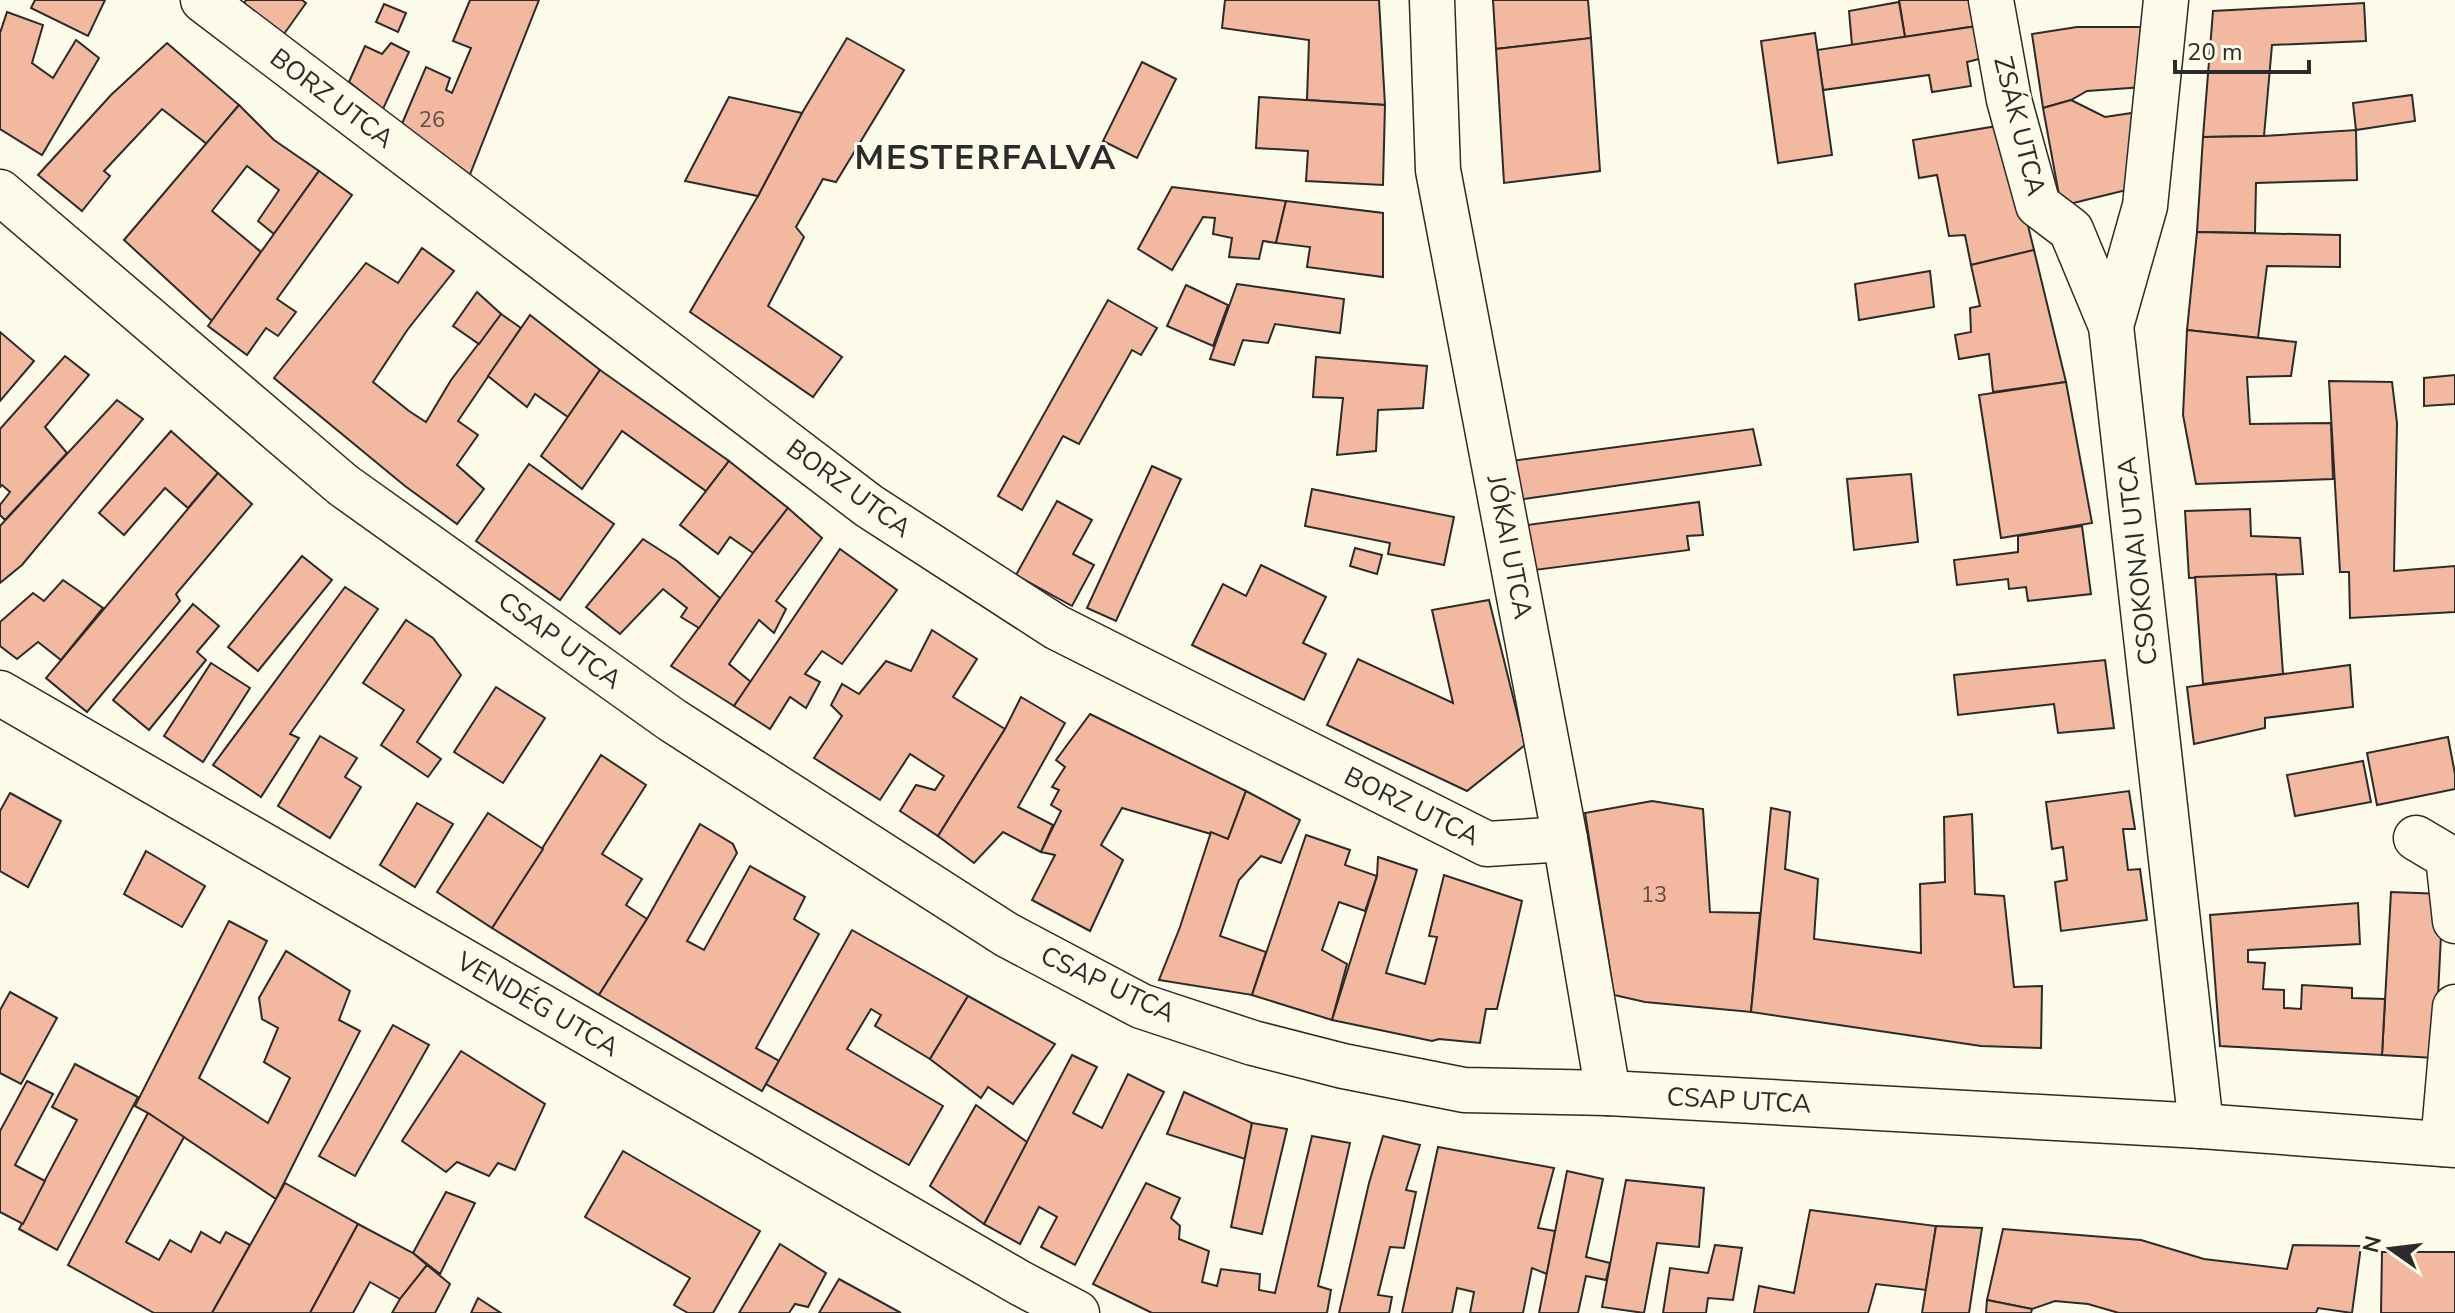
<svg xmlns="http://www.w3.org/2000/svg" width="2455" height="1313" viewBox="0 0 2455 1313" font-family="'Nunito Sans',sans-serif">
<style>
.building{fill:#f2b8a0;stroke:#2b2b2b;stroke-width:2}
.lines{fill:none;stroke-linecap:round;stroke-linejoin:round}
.minor-casing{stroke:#2b2b2b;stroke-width:47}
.minor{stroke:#fdfbea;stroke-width:44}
.labels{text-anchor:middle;stroke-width:6;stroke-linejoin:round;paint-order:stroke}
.number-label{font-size:22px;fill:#5d4e48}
.street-label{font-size:26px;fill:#2b2b2b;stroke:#fdfbea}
.district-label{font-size:34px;font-weight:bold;letter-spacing:2px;fill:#2b2b2b;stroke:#fdfbea}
</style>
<rect width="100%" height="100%" fill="#fdfbea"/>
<!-- building -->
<g class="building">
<polygon points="35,0 105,0 88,36 31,8"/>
<polygon points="246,0 302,0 306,3 284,34 242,7"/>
<polygon points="470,0 539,0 469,177 401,126 426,67 450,78 446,90 452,93 471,48 453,41"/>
<polygon points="1225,0 1379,0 1385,105 1307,100 1309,40 1222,28"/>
<polygon points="1493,0 1588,0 1591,38 1496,49"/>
<polygon points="1899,0 1973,0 1977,26 1905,37"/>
<polygon points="1899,2 1905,37 1852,45 1849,11"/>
<polygon points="2364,3 2366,41 2272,45 2264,136 2203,137 2213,11"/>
<polygon points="384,4 406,13 398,32 376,22"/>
<polygon points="7,12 43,25 32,63 53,78 76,40 99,58 42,155 0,129 0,33"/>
<polygon points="1977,26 1983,58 1967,62 1971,86 1932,92 1929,75 1823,90 1817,50"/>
<polygon points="2077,27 2149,27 2144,87 2087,91 2071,100 2043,108 2032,34"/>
<polygon points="1815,33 1832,155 1778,163 1761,41"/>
<polygon points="847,38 904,70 836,182 823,179 796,227 804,237 768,306 842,357 813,397 690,312 758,196 802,113"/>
<polygon points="1591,38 1600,171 1504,183 1496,49"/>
<polygon points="167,43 239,105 207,144 162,109 104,171 110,176 82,211 38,175 111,95"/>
<polygon points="391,43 409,52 383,109 349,82 365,46 382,54"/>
<polygon points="1142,62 1176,79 1137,158 1103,141"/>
<polygon points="2412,95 2415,121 2356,130 2353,103"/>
<polygon points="729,97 802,113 758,196 685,181"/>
<polygon points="1259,97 1385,105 1383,185 1306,181 1308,151 1256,148"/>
<polygon points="2071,100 2105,117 2145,111 2143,186 2061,206 2043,108"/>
<polygon points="239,105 274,140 319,171 274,234 258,221 279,190 247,166 212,211 261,252 212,321 124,240"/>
<polygon points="2003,125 2034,250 1971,265 1965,235 1949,236 1937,175 1919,178 1913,140"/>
<polygon points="2356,130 2357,180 2256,183 2255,233 2197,232 2203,137 2264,136"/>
<polygon points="319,171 352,195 277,299 296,312 278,336 266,328 247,355 208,326"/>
<polygon points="1172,187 1286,201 1276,243 1263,241 1259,259 1229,257 1232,238 1213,234 1215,218 1203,217 1172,270 1138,249"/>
<polygon points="1286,201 1383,213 1383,277 1307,267 1310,247 1276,243"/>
<polygon points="2197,232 2340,235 2340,267 2267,266 2258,338 2187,330"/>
<polygon points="422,248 454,271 408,329 373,382 409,411 426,422 451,380 501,314 521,328 458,421 478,435 457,465 484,489 457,524 405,486 274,378 366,263 398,283"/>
<polygon points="2034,250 2066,382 1993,392 1989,354 1959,359 1955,335 1971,332 1970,308 1980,306 1971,265"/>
<polygon points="1930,271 1934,307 1859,320 1855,284"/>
<polygon points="1237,284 1344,299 1340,333 1275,324 1268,343 1243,340 1234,365 1210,359"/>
<polygon points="1186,285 1228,305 1213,346 1167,326"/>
<polygon points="477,292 501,314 479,344 453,326"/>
<polygon points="1108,300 1157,328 1141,355 1132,350 1079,444 1063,436 1022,510 998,496"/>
<polygon points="530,315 600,370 568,417 535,394 527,407 488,376"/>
<polygon points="2187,330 2296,342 2291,376 2247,377 2250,424 2331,423 2333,479 2196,484 2183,415"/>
<polygon points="0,332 34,361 0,401"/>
<polygon points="65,356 89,375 45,427 67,453 5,520 0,515 0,505 10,492 2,485 0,487 0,429"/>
<polygon points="1316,357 1427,366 1423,408 1378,410 1376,451 1337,455 1343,398 1313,397"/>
<polygon points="600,370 729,461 706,491 622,431 582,489 541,456"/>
<polygon points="2455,375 2455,404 2424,406 2424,378"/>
<polygon points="2329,381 2392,382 2397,423 2394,571 2455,566 2455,612 2350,618 2349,572 2340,572"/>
<polygon points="2066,382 2092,523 2001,538 1979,395"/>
<polygon points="117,400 143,419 22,565 0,583 0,526"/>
<polygon points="1753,429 1761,465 1517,500 1511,461"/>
<polygon points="171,431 218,473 188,508 165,488 124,535 99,513"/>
<polygon points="729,461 788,508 753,553 730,537 718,554 680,525"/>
<polygon points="529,464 614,524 560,600 476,541"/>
<polygon points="1152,466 1181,479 1116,621 1087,608"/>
<polygon points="218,473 252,504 176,594 180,601 87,712 46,678"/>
<polygon points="1911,474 1918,542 1854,550 1847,479"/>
<polygon points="1312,489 1454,517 1444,565 1388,554 1390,543 1305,526"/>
<polygon points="1057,501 1092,520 1073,554 1094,565 1072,606 1016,575"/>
<polygon points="1699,502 1703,535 1687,536 1689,550 1535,570 1527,525"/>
<polygon points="788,508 822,538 776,601 786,609 774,633 759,620 729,664 751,682 734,706 671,666 753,553"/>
<polygon points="2250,509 2251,536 2300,538 2303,574 2189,578 2185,511"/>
<polygon points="2082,526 2091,594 2028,601 2026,587 2009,589 2008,579 1957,585 1954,560 2018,552 2018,536"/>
<polygon points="643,539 677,561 720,598 699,628 681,617 687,608 663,589 620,634 586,607"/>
<polygon points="1355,548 1382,555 1377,574 1350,566"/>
<polygon points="840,549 897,590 842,664 822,651 805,674 820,682 806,708 790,697 770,729 734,706"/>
<polygon points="302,556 332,580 258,671 228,647"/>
<polygon points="1261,565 1326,597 1303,643 1326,654 1304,700 1192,645 1223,584 1246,596"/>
<polygon points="2276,574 2283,674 2203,684 2195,577"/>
<polygon points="63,580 103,608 61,660 38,642 17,659 0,646 0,622 33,593 44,601"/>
<polygon points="345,587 378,609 290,734 299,738 261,797 213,765"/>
<polygon points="1489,600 1525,745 1467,791 1327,725 1358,659 1453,703 1432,610"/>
<polygon points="193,604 219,626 197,652 206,660 149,730 113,700"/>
<polygon points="406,620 433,638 461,675 417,742 441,759 428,777 381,745 404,710 363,683"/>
<polygon points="932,630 977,659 953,697 1005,729 938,836 900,811 916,785 935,790 944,776 910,754 880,800 814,758 842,716 831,705 842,684 859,694 886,661 911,671"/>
<polygon points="2105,660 2114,728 2058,733 2054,704 1958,715 1954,675"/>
<polygon points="211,663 250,688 203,762 164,736"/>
<polygon points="2350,665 2353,707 2265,718 2265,728 2194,744 2187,687"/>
<polygon points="496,687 545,718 503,783 454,752"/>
<polygon points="1021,697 1065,723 1018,807 1053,825 1041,852 1003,832 974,863 938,836 1005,729"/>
<polygon points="1090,714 1246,791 1228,839 1122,808 1101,845 1123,860 1090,931 1032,900 1055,855 1041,852 1061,811 1051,805 1059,790 1052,787 1065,767 1056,760"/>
<polygon points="320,736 357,758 345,777 361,787 330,838 278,806"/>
<polygon points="2448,737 2455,774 2455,789 2377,805 2367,753"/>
<polygon points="601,755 646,785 602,854 642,879 626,905 647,919 599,995 492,928"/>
<polygon points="2363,761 2371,802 2295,816 2287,775"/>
<polygon points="1246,791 1300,820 1281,863 1261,856 1239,880 1220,936 1266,952 1252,995 1159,980 1180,927 1211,832 1228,839"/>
<polygon points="2129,791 2135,829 2123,829 2128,870 2140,869 2147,920 2061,931 2055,882 2067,880 2063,847 2052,849 2046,802"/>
<polygon points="10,793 61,821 28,887 0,871 0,811"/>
<polygon points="1652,801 1703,809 1710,912 1760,913 1751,1012 1645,1002 1614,995 1585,813"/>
<polygon points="417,803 453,824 415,887 380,865"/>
<polygon points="1771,808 1790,812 1785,869 1818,879 1814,939 1921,953 1920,884 1945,882 1944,817 1972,814 1975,894 2004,896 2014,987 2042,986 2041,1048 1981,1046 1751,1012"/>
<polygon points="488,813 543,849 492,928 437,892"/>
<polygon points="700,824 733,844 737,853 687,941 704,950 750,866 805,897 794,919 819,934 756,1048 779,1061 762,1091 599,995 647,919"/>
<polygon points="1306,835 1350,850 1345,865 1377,876 1365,911 1339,902 1322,950 1347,964 1332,1020 1252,995"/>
<polygon points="146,851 205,886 182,927 124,894"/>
<polygon points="1378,857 1417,870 1386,973 1425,984 1437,937 1429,936 1444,875 1522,901 1497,1009 1486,1009 1480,1043 1439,1039 1432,1041 1332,1020 1377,876"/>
<polygon points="2391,892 2443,894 2435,1058 2382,1055"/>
<polygon points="2358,903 2360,944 2248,950 2248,962 2265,963 2263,989 2284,990 2284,1008 2301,1009 2302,985 2352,988 2352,998 2385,999 2382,1055 2220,1046 2210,915"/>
<polygon points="229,921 267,941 199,1078 268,1123 290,1078 264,1062 278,1028 262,1019 259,998 286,951 350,991 339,1020 360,1031 276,1199 148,1113 135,1106"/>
<polygon points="852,930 968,996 930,1059 875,1026 881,1015 871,1009 847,1049 943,1106 909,1165 766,1084"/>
<polygon points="10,992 57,1018 21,1084 0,1073 0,1010"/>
<polygon points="968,996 1055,1044 1013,1104 988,1087 981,1098 930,1059"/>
<polygon points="393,1025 429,1045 355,1176 319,1156"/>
<polygon points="461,1051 545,1104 515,1170 498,1163 489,1176 457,1162 446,1172 402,1141"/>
<polygon points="1072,1055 1097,1067 1073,1113 1102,1128 1128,1074 1164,1092 1075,1265 1041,1247 1057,1217 1039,1207 1020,1244 984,1224"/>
<polygon points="75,1064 138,1097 57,1250 19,1229 77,1120 52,1107"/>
<polygon points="27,1081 53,1094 15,1165 45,1181 23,1224 0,1212 0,1131"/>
<polygon points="1184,1092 1252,1123 1245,1159 1167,1134"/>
<polygon points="976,1105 1027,1142 984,1224 930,1186"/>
<polygon points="148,1113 184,1137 126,1242 159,1260 170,1240 191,1252 201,1232 220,1243 226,1232 250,1245 212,1313 154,1313 68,1265"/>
<polygon points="1252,1123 1287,1129 1262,1234 1231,1227"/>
<polygon points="1312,1136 1350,1143 1318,1286 1331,1290 1327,1313 1152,1313 1093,1284 1146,1183 1180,1198 1171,1218 1180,1226 1179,1239 1209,1251 1202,1282 1217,1286 1221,1269 1260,1274 1259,1290 1275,1293"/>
<polygon points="1383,1136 1420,1145 1406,1190 1416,1192 1404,1248 1390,1247 1378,1295 1392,1297 1389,1313 1339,1313 1369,1183"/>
<polygon points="1438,1147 1554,1168 1538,1228 1555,1231 1547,1274 1532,1268 1523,1313 1470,1313 1474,1292 1457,1288 1452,1313 1402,1313"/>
<polygon points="623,1151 760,1231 713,1313 688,1313 674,1305 690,1278 585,1217"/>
<polygon points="1567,1171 1603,1179 1586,1257 1610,1263 1606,1280 1586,1276 1578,1313 1539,1313"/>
<polygon points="1626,1180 1704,1188 1699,1247 1657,1243 1644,1313 1602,1307"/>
<polygon points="285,1183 358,1224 310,1313 212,1313"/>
<polygon points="446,1192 475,1203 440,1274 413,1253"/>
<polygon points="1810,1210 1936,1226 1926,1290 1876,1284 1868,1313 1754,1313 1759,1286 1794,1293"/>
<polygon points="358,1224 413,1253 427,1265 400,1299 370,1282 353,1313 310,1313"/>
<polygon points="1936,1226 1982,1228 1969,1313 1922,1313"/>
<polygon points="2003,1229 2141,1240 2204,1259 2287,1269 2293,1245 2361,1246 2352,1313 2318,1308 2316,1313 2119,1313 2088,1304 2055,1301 2032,1309 1987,1300"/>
<polygon points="780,1244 826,1273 808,1307 795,1304 789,1313 739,1313"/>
<polygon points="1715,1245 1742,1248 1733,1300 1708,1298 1706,1313 1663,1313 1670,1268 1708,1273"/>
<polygon points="2382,1252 2455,1252 2455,1313 2381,1313"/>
<polygon points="427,1265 450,1284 435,1313 392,1313 400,1299"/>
<polygon points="839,1279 901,1313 819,1313"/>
<polygon points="478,1298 501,1313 471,1313"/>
<polygon points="1987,1300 2032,1309 2031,1313 1986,1313"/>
</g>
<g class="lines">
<!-- minor casing -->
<g class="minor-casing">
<g id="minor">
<polyline points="203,0 869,506 1056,627 1487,844 1565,839"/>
<polyline points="1432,0 1438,170 1565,839 1608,1093"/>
<polyline points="1991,0 2009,100 2038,205 2071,230 2111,326"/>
<polyline points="2166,0 2145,206 2111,326 2201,1126"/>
<polyline points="0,192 343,485 672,720 1007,935 1141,1006 1253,1043 1343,1066 1464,1090 1608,1093 2201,1126 2455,1145"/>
<polyline points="0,693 1020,1283 1077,1313"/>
<polyline points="2416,838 2448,857 2455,921"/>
<polyline points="2443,1144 2455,1007"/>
</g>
</g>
<!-- minor -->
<use href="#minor" class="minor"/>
</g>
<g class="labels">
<!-- number labels -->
<g class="number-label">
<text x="432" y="127">26</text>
<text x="1654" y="902">13</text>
</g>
<!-- street labels -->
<g class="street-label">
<text transform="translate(332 98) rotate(37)" y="9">BORZ UTCA</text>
<text transform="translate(2020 126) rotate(76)" y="9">ZSÁK UTCA</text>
<text transform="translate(849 488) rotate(36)" y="9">BORZ UTCA</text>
<text transform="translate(1510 547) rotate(79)" y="9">JÓKAI UTCA</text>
<text transform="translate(2137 561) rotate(-96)" y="9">CSOKONAI UTCA</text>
<text transform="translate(560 640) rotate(36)" y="9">CSAP UTCA</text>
<text transform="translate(1412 806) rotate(26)" y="9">BORZ UTCA</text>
<text transform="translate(1108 984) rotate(25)" y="9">CSAP UTCA</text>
<text transform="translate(538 1004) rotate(30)" y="9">VENDÉG UTCA</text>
<text transform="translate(1739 1100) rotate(3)" y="9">CSAP UTCA</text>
</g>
<!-- district labels -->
<g class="district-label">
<text x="986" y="169">MESTERFALVA</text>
</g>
</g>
<!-- north arrow -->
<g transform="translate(2391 1249) rotate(284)" stroke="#fdfbea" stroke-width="6" paint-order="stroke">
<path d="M0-6L14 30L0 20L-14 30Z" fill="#2b2b2b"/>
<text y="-12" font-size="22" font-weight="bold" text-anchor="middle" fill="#2b2b2b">N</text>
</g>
<!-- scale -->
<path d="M2175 60v12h134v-12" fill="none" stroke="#2b2b2b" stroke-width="4"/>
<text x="2187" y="60" font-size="24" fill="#2b2b2b" stroke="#fdfbea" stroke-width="6" paint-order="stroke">20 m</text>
</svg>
